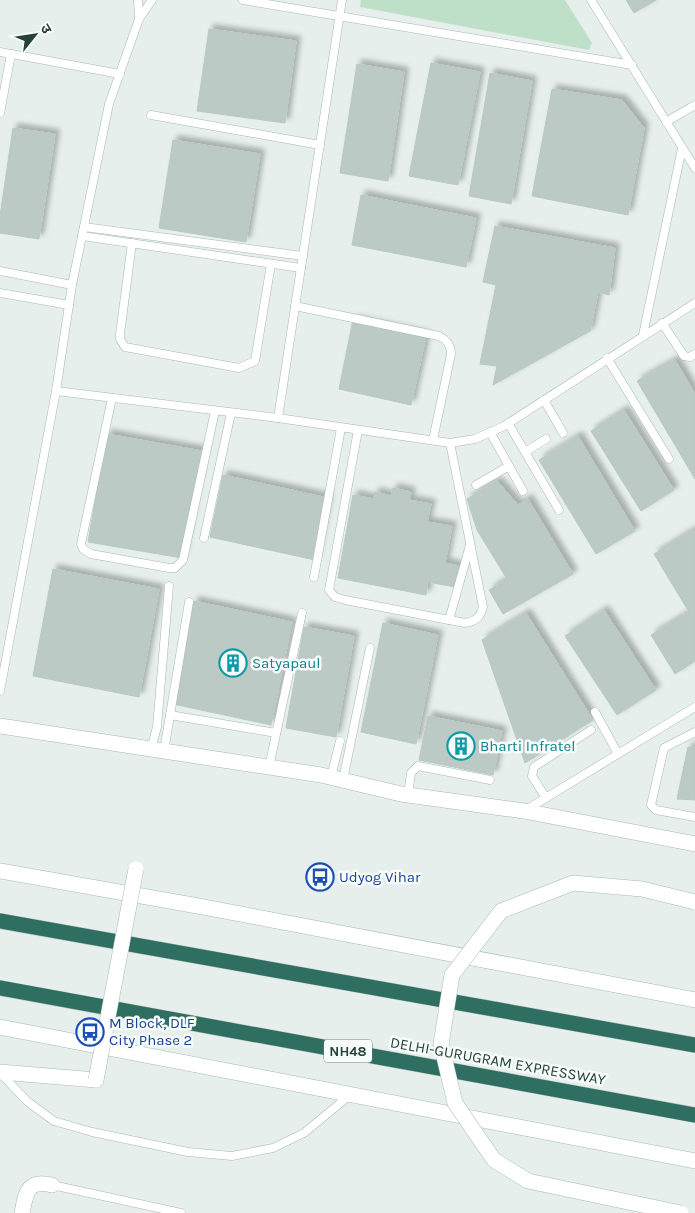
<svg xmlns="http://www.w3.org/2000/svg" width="695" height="1213" viewBox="0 0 695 1213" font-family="Karla,'Noto Sans Devanagari',sans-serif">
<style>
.green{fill:#bfe0c8}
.building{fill:#bbcac4;stroke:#b8c9c2;filter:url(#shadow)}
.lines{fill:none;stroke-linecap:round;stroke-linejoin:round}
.lane-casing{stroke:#a8b8b2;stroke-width:9}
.street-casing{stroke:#a8b8b2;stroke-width:16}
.secondary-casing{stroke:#a4bbb3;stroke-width:16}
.highway-casing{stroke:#c2cac8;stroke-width:16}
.lane{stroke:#fff;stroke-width:8}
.street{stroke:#fff;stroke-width:15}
.secondary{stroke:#fff;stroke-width:15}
.highway{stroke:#2f6f62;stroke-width:15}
.street-bridge-casing{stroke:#a8b8b2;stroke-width:16;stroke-linecap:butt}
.secondary-bridge-casing{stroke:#a4bbb3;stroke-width:16;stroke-linecap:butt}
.street-bridge{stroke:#fff;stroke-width:15}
.secondary-bridge{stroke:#fff;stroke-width:15}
.labels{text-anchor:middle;stroke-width:5;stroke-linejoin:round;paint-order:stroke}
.shield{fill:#f7fbf9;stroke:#637a73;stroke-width:1}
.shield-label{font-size:14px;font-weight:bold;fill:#24423a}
.culture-label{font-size:15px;fill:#0d838f;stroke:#f7fbf9;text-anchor:start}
.transit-label{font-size:15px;fill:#164399;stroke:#f7fbf9;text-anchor:start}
.street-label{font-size:15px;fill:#24423a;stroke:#f7fbf9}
</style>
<defs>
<filter id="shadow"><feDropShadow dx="4.5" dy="-4.5" stdDeviation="2.5" flood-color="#0004"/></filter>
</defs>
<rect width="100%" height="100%" fill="#e6efeb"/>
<!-- green -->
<polygon class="green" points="361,0 565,0 592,43 589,50 360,7"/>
<!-- building -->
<g class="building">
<polygon points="626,0 656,0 634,13"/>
<polygon points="209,29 296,41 285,123 197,111"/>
<polygon points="431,63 480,72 458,185 409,176"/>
<polygon points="357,64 404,72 388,181 340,173"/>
<polygon points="490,73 532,81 511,204 469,196"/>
<polygon points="552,89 622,100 644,128 628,215 532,196"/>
<polygon points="13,128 55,134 39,239 0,233 0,216"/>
<polygon points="173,140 260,154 246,242 159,228"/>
<polygon points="361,195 476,218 466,267 352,245"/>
<polygon points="495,226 615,248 609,295 598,292 590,331 493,385 497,366 480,364 496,285 483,282"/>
<polygon points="353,320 426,336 411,405 339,389"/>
<polygon points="675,360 695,394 695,479 637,381"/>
<polygon points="624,410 674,490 641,511 591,431"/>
<polygon points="107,434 202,451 182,558 88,542"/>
<polygon points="578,436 635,531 596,554 539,460"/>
<polygon points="223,475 328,498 315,560 210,537"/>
<polygon points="497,481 518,505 528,499 573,574 503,614 489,590 507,579 477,530 467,499"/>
<polygon points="393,488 411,492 409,500 431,504 427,522 452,526 445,563 459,566 455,587 428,582 426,595 338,578 353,495 374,499 375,492 391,496"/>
<polygon points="693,530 695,534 695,661 675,674 651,635 689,612 654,554"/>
<polygon points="53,569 159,589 139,697 33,676"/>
<polygon points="194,601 292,622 271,725 173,704"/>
<polygon points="604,610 656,690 617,715 565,636"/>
<polygon points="526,613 593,720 525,763 482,640"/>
<polygon points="383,623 438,635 416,744 361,732"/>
<polygon points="304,627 354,636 336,737 286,728"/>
<polygon points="428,716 502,731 493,775 419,760"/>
<polygon points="688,747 695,748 695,800 677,799"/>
</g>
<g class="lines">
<!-- lane casing -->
<g class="lane-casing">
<g id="lane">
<polyline points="138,0 139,19"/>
<polyline points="243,0 632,65"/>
<polyline points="591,0 695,168"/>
<polyline points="0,52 120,74"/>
<polyline points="0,113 11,54"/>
<polyline points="151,115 320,145"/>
<polyline points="666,122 695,105"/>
<polyline points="84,227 303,256"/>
<polyline points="82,236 301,268"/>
<polyline points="132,243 120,334 120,339 125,347 239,368 255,361 271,264"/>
<polyline points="0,271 72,285"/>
<polyline points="0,293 69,305"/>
<path d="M295 306 439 336C447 340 451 345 451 354L433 440"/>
<polyline points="662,323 684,356 690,357 695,354"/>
<polyline points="643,335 682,148"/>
<polyline points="607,358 669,459"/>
<polyline points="56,391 278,418 450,443 475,439 504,426 695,303"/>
<polyline points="112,398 81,544 83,549 91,554 169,568 175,568 183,560 215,411"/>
<polyline points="544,400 563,433"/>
<polyline points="278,418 342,0"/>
<polyline points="508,423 559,510"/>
<path d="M358 430 329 590 335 597 345 600 465 623C476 621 480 618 483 607L450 443"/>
<polyline points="490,432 523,491"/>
<polyline points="525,452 546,439"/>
<polyline points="476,485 509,466"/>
<polyline points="204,538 231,413"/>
<polyline points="314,577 341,428"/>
<polyline points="449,620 470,545"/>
<polyline points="0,691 56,391 72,285 109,104 139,19 152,0"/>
<polyline points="595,712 618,754"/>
<polyline points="170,715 276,733"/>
<polyline points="695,732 664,748 651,805 656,810 695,817"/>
<polyline points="151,749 157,727 169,586"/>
<polyline points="164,751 189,602"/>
<polyline points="269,767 302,613"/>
<polyline points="331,777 340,741"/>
<polyline points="343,780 370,648"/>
<polyline points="408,795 411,773 418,766 490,780"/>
<polyline points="546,798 532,776 534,767 591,730"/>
<polyline points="526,810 695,707"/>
<polyline points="1,1074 28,1102 54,1121 92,1132 188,1152 232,1156 273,1148 304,1133 350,1095"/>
<polyline points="52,1185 181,1213"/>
</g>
</g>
<!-- street casing -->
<g class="street-casing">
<g id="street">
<polyline points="0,726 321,775 401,794 524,811 695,844"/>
<polyline points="0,1072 96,1080"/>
<path d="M22 1213C26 1193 27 1179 52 1185"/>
</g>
</g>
<!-- secondary casing -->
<g class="secondary-casing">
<g id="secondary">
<polyline points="0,871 198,906 695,1000"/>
<polyline points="0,1027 695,1161"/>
</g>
</g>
<!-- highway casing -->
<g class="highway-casing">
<g id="highway">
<polyline points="0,921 695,1045"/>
<polyline points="0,988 695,1115"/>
</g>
</g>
<!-- lane -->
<use href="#lane" class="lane"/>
<!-- street -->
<use href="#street" class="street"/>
<!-- secondary -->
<use href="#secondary" class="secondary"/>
<!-- highway -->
<use href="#highway" class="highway"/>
<!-- street-bridge casing -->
<g class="street-bridge-casing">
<polyline id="street-bridge" points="96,1080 136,869"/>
</g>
<!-- secondary-bridge casing -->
<g class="secondary-bridge-casing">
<polyline id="secondary-bridge" points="681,1213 528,1181 494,1160 455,1103 441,1044 452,975 501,911 573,883 642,889 695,902"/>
</g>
<!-- street-bridge -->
<use href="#street-bridge" class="street-bridge"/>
<!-- secondary-bridge -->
<use href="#secondary-bridge" class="secondary-bridge"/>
</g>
<!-- icons -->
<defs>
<g id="building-ring" transform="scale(1.4375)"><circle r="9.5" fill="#f7fbf9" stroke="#0f9aa8" stroke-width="1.5"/><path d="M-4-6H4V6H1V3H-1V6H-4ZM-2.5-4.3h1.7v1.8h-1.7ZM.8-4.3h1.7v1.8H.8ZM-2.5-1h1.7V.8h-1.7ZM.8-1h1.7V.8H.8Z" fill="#0f9aa8"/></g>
<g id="bus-ring" transform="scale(1.4375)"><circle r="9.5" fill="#f7fbf9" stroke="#1a4fb4" stroke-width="1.5"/><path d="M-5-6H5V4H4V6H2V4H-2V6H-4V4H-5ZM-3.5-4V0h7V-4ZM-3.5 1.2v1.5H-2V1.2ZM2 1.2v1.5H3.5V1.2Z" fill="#1a4fb4"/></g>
</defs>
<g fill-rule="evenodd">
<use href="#building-ring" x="233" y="663"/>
<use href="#building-ring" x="461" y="746"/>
<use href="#bus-ring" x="320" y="877"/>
<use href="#bus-ring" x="90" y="1032"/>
</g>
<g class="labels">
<!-- shield labels -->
<rect class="shield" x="324" y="1039.5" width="48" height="23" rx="4"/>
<g class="shield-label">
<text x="348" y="1056">NH48</text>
</g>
<!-- culture labels -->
<g class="culture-label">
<text x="252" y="668">Satyapaul</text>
<text x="480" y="751">Bharti Infratel</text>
</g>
<!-- transit labels -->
<g class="transit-label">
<text x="339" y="882">Udyog Vihar</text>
<text x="109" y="1028">M Block, DLF<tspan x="109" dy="17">City Phase 2</tspan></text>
</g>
<!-- street labels -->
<g class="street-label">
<text transform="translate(498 1061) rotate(10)" y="5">DELHI-GURUGRAM EXPRESSWAY</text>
</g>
</g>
<!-- north arrow -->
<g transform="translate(35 35) rotate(60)" stroke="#f7fbf9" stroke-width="4" paint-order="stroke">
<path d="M0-4L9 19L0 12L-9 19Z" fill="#24423a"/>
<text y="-8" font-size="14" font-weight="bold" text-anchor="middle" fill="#24423a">उ</text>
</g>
</svg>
